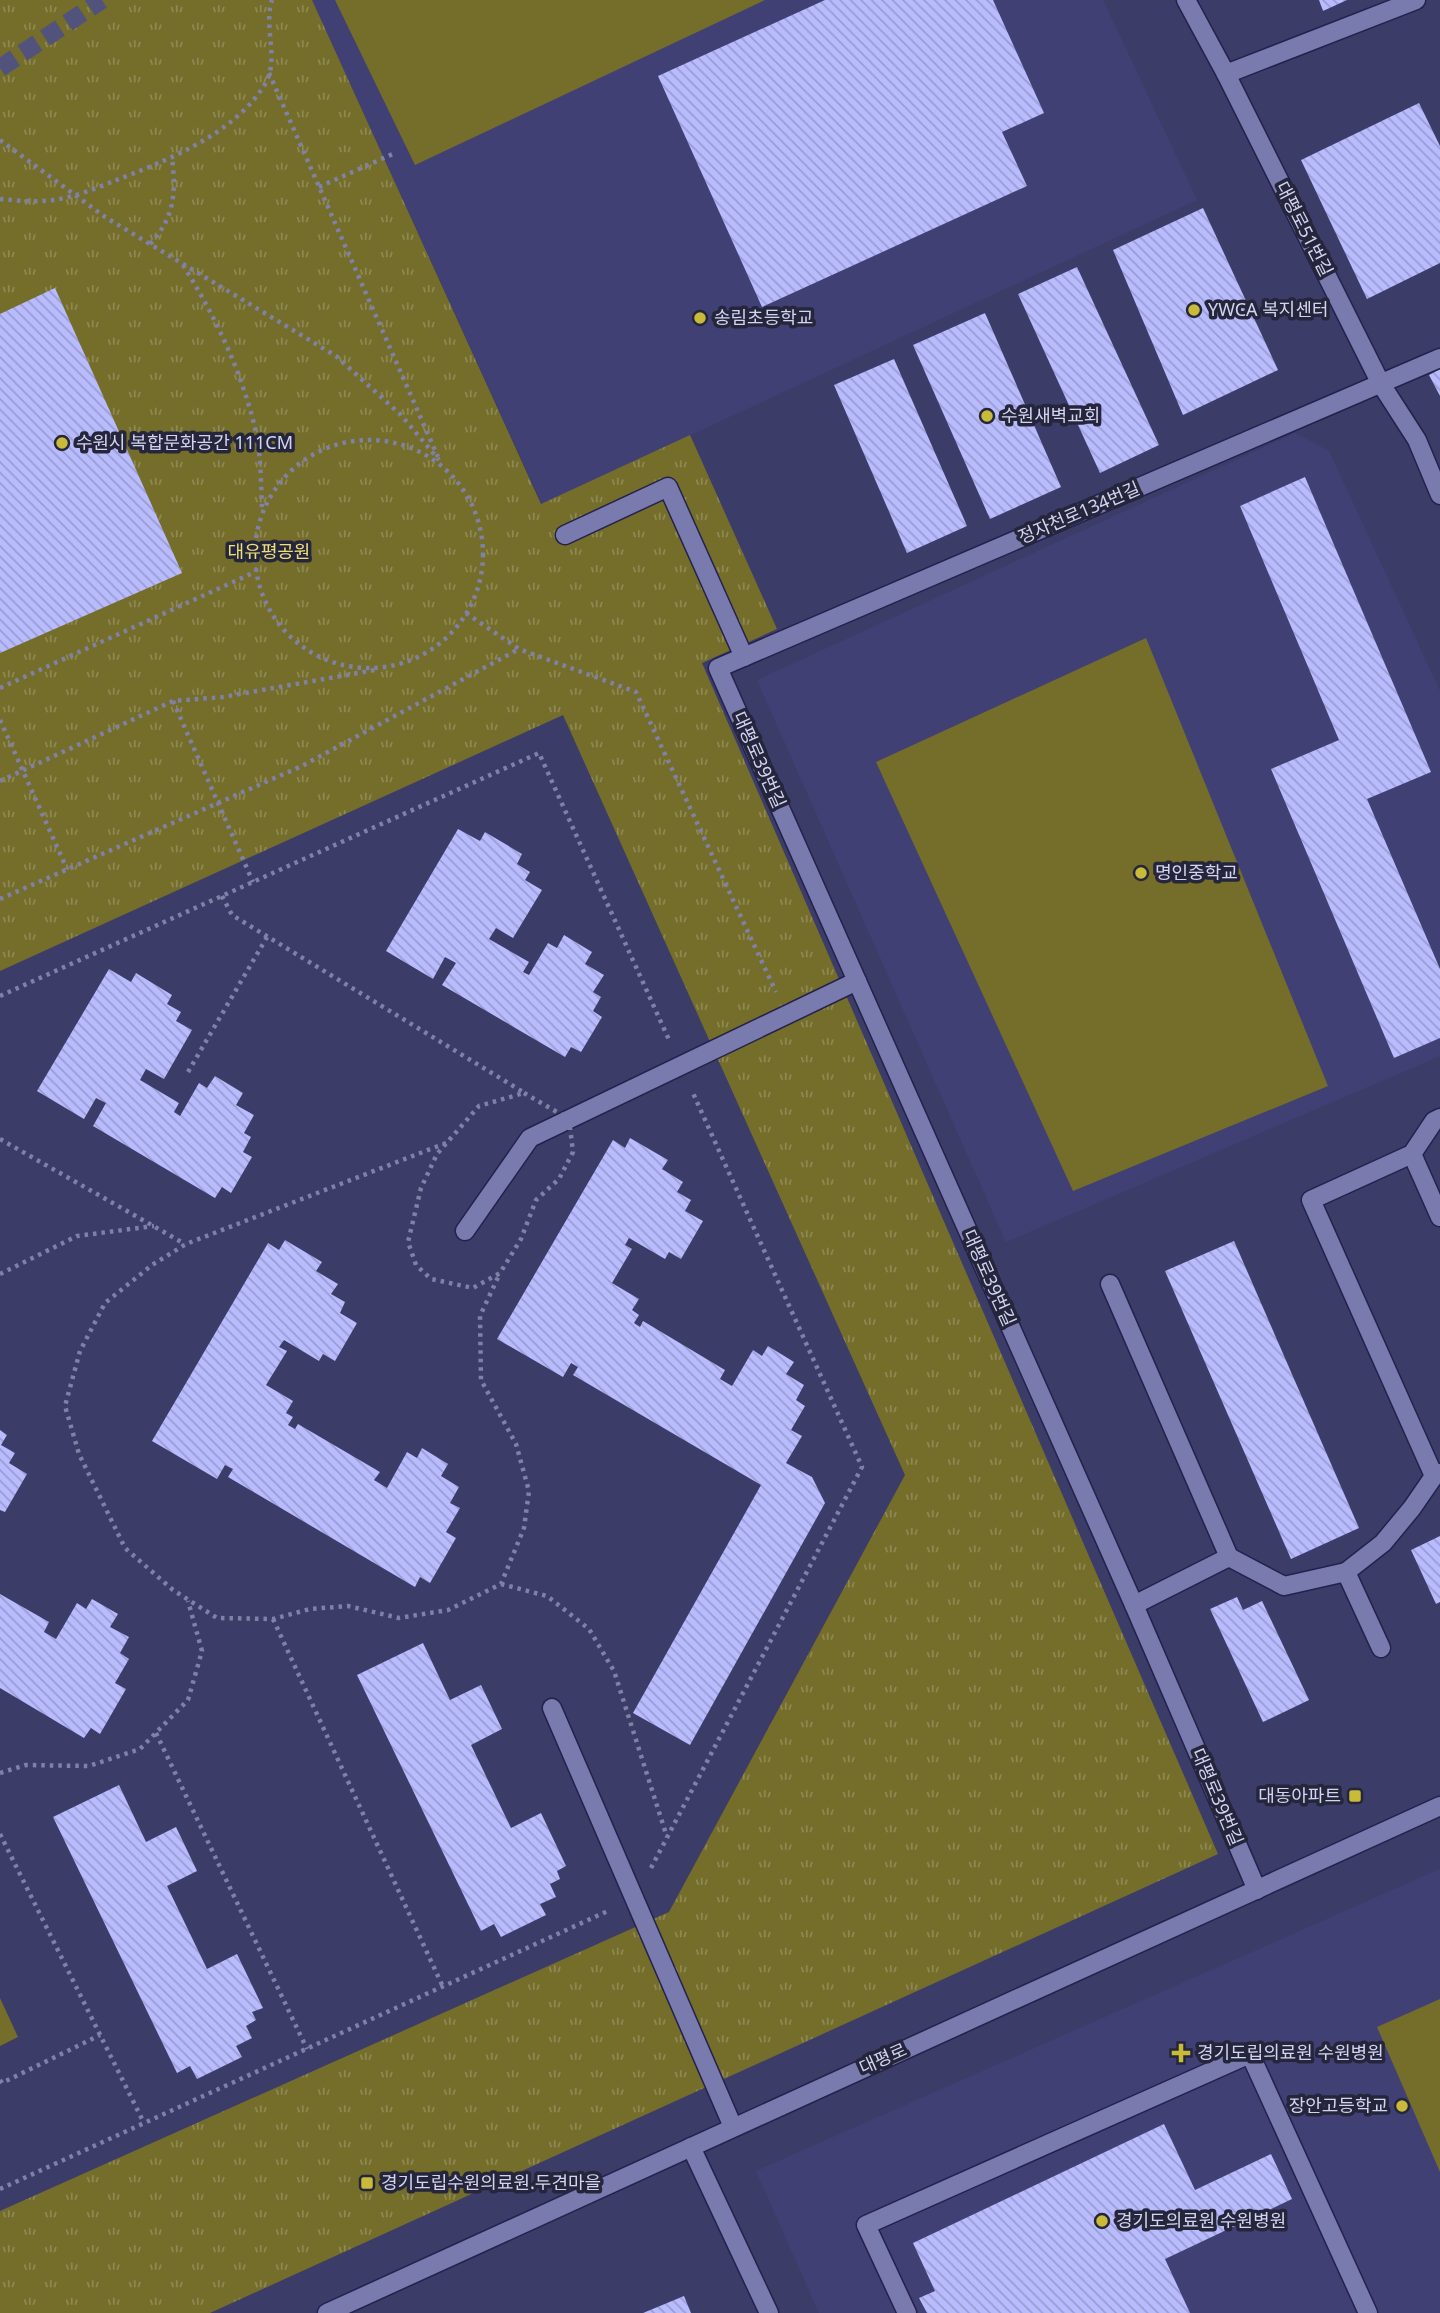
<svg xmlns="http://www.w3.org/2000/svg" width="1440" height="2313" viewBox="0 0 1440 2313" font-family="'Noto Sans','Noto Sans KR',sans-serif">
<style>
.built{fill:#414075}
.park{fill:url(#park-tufts)}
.pitch{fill:#756d2a}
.building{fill:url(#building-back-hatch)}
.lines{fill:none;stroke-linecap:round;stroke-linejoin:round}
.minor-tunnel{stroke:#52537d;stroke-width:18;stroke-dasharray:18 9;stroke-linecap:butt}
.minor-casing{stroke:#24214d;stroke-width:21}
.path{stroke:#8081a7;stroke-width:4.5;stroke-dasharray:3.5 5;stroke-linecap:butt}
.minor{stroke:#797bae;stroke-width:18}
.poi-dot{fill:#c9ba3a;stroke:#25263b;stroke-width:2.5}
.labels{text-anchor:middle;stroke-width:7;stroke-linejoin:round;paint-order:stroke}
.street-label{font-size:18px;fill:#d2d4f1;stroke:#25263b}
.poi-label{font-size:18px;fill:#d2d4f1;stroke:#25263b;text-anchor:start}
.park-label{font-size:18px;fill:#ede07a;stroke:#25263b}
</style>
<defs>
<pattern id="park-tufts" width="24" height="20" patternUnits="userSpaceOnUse" patternTransform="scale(1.75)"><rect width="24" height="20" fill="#756d2a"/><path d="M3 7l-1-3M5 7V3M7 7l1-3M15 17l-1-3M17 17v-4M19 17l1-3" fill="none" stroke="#8e8854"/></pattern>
<pattern id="building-back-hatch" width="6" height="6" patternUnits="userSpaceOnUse" patternTransform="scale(1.75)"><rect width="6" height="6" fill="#b8bbfe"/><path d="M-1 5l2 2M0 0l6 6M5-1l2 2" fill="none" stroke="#9a9cd0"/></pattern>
</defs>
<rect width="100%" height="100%" fill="#3c3c69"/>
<!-- built -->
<g class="built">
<polygon points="312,0 1103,0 1197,200 542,504"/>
<polygon points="1295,433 1329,451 1440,691 1440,1056 1006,1242 757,680"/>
<polygon points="1440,1869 1440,2313 819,2313 756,2171"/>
</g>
<!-- park -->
<polygon class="park" points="0,0 312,0 541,504 690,435 777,629 702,663 1218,1854 210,2313 0,2313 0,2211 669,1912 905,1475 563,715 0,971"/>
<!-- pitch -->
<g class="pitch">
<polygon points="335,0 765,0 415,165"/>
<polygon points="1146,638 1328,1086 1073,1191 876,762"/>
<polygon points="0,1998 18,2037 0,2046"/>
<polygon points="1440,1999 1440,2172 1377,2027"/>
</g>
<!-- building -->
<g class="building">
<polygon points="825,0 993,0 1044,113 1002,132 1027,186 762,307 658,76"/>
<polygon points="1319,0 1347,0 1323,11"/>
<polygon points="1419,103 1440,146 1440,263 1367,299 1301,160"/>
<polygon points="1203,208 1278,370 1183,415 1113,250"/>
<polygon points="1077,267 1159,445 1100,473 1018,294"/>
<polygon points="55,288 182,573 0,653 0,314"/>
<polygon points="985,313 1061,487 990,519 913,345"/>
<polygon points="894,359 967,526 907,553 834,385"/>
<polygon points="1440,369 1440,396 1429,375"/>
<polygon points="1305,477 1431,772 1367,799 1440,969 1440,1038 1394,1058 1271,769 1339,740 1240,506"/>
<polygon points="458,829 480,841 485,832 522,854 517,864 530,872 525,880 542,890 513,938 496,928 489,939 529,962 523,972 529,975 548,943 557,948 564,935 592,952 585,964 604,975 593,992 601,997 593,1011 602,1017 581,1052 571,1047 565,1057 442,985 456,963 445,957 433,979 386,951"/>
<polygon points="109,969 131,982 136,973 172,995 167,1004 181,1012 176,1021 192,1030 164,1079 146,1069 140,1080 179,1103 174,1112 180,1116 199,1083 207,1088 215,1076 243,1093 236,1105 254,1115 244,1133 251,1137 243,1152 252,1157 231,1193 222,1187 215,1198 93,1126 106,1103 96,1098 84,1119 37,1091"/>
<polygon points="630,1138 668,1160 662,1169 683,1182 677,1192 691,1200 685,1211 703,1221 681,1259 669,1252 665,1259 629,1238 625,1245 632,1249 612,1283 639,1299 632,1310 639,1315 634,1323 640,1327 643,1321 725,1370 720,1379 732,1386 753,1350 762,1356 768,1346 794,1362 786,1374 804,1385 796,1400 805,1406 791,1430 802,1436 786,1463 812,1477 825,1503 690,1745 633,1713 761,1485 573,1375 578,1367 571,1363 563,1377 497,1339 613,1140 625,1148"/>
<polygon points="285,1240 322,1262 316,1271 338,1284 331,1294 345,1302 340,1313 357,1323 335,1361 323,1354 319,1361 284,1340 279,1347 287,1351 266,1385 293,1401 286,1413 293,1417 288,1425 295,1429 298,1424 380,1472 374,1480 387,1488 407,1452 417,1458 422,1448 448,1464 441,1476 459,1487 450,1503 460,1508 446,1532 456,1538 430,1583 420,1577 415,1587 228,1477 233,1469 225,1465 217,1479 152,1441 268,1243 279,1250"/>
<polygon points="1234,1241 1359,1528 1291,1559 1165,1271"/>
<polygon points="0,1430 7,1435 1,1445 15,1453 9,1463 27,1474 5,1512 0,1510"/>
<polygon points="1440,1536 1440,1602 1436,1604 1411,1550"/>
<polygon points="0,1594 49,1622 44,1632 56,1639 77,1603 86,1609 92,1599 118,1614 110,1627 129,1637 120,1653 129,1659 115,1683 126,1689 100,1734 91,1728 84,1738 0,1688"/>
<polygon points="1237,1597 1243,1610 1262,1601 1309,1700 1263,1722 1210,1609"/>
<polygon points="423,1643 450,1700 481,1685 502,1729 471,1745 511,1828 541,1813 566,1866 557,1871 560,1879 550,1884 556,1897 540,1904 546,1915 501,1937 494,1924 481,1931 357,1675"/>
<polygon points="119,1785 146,1842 176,1827 197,1871 167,1886 207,1969 237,1954 263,2008 252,2012 256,2020 246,2026 252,2038 236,2046 242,2057 197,2079 190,2066 177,2073 53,1817"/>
<polygon points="1164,2124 1195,2190 1271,2154 1292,2199 1165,2259 1190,2313 927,2313 919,2298 935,2291 913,2243"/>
<polygon points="684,2296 691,2313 643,2313"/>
</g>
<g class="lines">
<!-- minor-tunnel -->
<polyline class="minor-tunnel" points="0,68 102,0"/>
<!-- minor casing -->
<g class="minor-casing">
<g id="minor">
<polyline points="1186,0 1226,74 1381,384 1417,440 1440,495"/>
<polyline points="1226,74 1416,0"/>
<polyline points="565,535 668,487 744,657"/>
<polyline points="1440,1118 1434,1121 1412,1154 1311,1200 1434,1476 1440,1473"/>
<polyline points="1412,1154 1440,1217"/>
<polyline points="465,1231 530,1138 857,981"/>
<polyline points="1110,1284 1229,1557 1284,1586 1346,1572 1383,1543 1412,1508 1434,1476"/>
<polyline points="1346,1572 1381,1648"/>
<polyline points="1134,1605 1229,1557"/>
<polyline points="552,1708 733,2127"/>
<polyline points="1257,1890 1134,1605 718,668 1440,358"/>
<polyline points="691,2147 769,2313"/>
<polyline points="327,2313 1440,1806"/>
<polyline points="907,2313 866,2225 1250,2054 1368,2313"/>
</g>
</g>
<!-- path -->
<g class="path">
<polyline points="269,73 438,457"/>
<polyline points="0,140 105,217 336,356 401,415 439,460"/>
<polyline points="319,187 395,153"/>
<path d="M0 199C14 200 29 202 43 201 67 200 92 190 114 181 166 161 235 134 265 84 280 59 263 27 272 0"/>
<path d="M150 244C175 217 176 193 172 157"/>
<path d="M183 265C215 316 241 370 255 428 261 454 261 483 262 510"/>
<circle cx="369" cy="554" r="114"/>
<polyline points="466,613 519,649 636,692 776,992"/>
<polyline points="0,688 255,572"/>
<polyline points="173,701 253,882"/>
<polyline points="0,720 67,869"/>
<polyline points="0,781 173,701 223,697 375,670"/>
<polyline points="222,896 232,915 523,1092"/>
<polyline points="0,899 302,766 519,649"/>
<polyline points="0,996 539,753 670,1042"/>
<polyline points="188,1072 267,937"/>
<polygon points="524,1093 569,1119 573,1152 559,1179 536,1200 521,1239 500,1273 473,1288 431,1279 416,1265 408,1242 421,1188 437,1154 479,1106"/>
<polyline points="0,1139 185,1244"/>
<polyline points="446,1143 186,1244 152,1265 105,1303 80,1351 65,1406 79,1454 125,1548 173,1590 217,1618 273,1619 310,1609 348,1606 399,1618 448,1610 501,1584 524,1528 529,1491 516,1444 481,1380 480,1316 500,1273"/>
<polyline points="0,1274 77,1236 154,1226"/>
<polyline points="501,1584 547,1596 589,1629 614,1671 667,1837"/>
<polyline points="273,1619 443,1987"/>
<polyline points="156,1733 307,2049"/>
<polyline points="0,1773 26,1765 89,1766 140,1749 188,1700 202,1651 188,1601"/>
<polyline points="0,1834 144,2123"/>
<polyline points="651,1868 862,1467 692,1091"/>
<polyline points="0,2080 2,2083 100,2035"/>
<polyline points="0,2189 610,1910"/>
</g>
<!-- minor -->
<use href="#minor" class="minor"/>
</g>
<!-- markers -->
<g class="poi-dot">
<circle cx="1194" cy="310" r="7"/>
<circle cx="700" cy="318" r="7"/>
<circle cx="987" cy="416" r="7"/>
<circle cx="62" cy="443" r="7"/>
<circle cx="1141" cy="873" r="7"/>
<rect x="1348" y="1789" width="14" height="14" rx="3.5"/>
<path d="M1177.5 2042.5h7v7h7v7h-7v7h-7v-7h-7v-7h7z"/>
<circle cx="1402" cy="2106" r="7"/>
<rect x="360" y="2176" width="14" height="14" rx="3.5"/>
<circle cx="1102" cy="2221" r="7"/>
</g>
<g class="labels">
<!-- street labels -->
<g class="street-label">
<text transform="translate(1304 229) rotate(63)" y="6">대평로51번길</text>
<text transform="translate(1079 513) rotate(-23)" y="6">정자천로134번길</text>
<text transform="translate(759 760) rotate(66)" y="6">대평로39번길</text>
<text transform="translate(989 1278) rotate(66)" y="6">대평로39번길</text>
<text transform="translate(1217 1797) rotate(67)" y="6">대평로39번길</text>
<text transform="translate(883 2059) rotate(-24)" y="6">대평로</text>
</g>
<!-- poi labels -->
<g class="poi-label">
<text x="1208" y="316">YWCA 복지센터</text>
<text x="714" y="324">송림초등학교</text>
<text x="1001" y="422">수원새벽교회</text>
<text x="76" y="449">수원시 복합문화공간 111CM</text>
<text x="1155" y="879">명인중학교</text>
<text x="1341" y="1802" text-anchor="end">대동아파트</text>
<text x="1197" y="2059">경기도립의료원 수원병원</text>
<text x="1388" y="2112" text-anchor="end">장안고등학교</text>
<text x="381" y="2189">경기도립수원의료원.두견마을</text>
<text x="1116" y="2227">경기도의료원 수원병원</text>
</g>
<!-- park labels -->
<g class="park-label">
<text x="269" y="558">대유평공원</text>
</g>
</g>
</svg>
